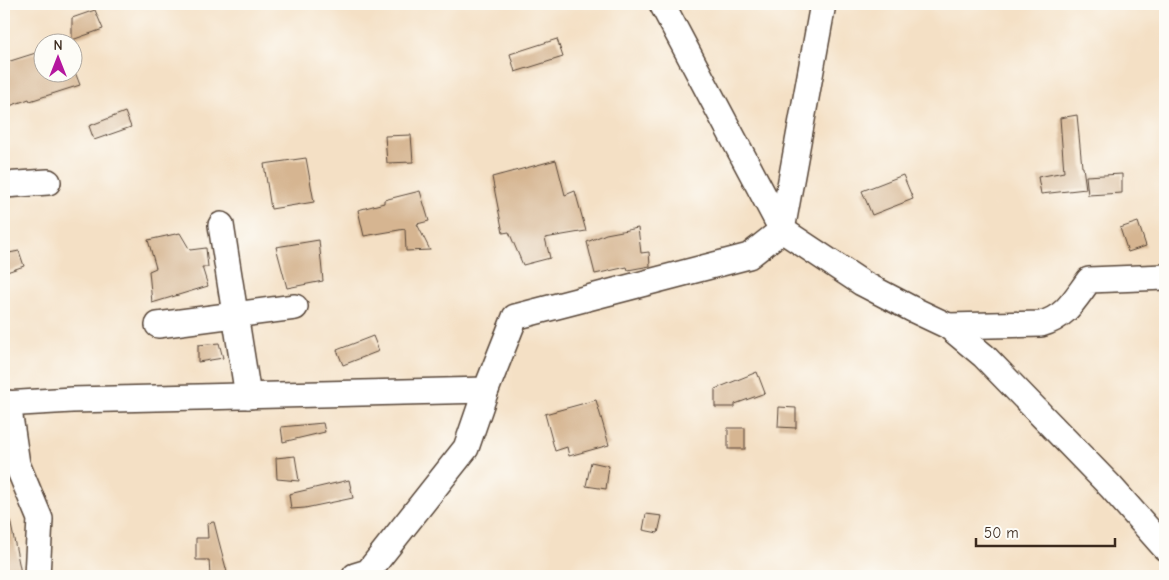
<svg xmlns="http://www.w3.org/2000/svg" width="1169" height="580" viewBox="0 0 1169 580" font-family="'Comic Neue',sans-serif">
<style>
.building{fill:#d6b591}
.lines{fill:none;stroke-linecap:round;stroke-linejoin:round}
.minor-casing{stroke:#574537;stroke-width:28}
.minor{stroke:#fff;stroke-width:25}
</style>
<rect width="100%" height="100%" fill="#fdfcf7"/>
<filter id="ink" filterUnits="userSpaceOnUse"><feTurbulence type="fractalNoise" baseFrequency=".02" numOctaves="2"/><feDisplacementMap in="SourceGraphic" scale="10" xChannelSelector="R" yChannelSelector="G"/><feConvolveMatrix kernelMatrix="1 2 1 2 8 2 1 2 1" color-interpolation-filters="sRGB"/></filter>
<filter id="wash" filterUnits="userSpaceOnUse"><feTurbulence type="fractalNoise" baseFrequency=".0096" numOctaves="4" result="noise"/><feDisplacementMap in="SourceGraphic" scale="20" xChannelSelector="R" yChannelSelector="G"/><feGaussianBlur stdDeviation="1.12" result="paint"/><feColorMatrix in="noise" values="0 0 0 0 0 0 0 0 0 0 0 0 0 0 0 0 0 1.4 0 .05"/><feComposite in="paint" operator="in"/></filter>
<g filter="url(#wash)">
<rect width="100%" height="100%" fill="#f4e0c5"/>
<g id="blocks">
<!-- building -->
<g class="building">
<polygon points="95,10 103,29 72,40 72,18"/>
<polygon points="557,39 563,57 515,72 510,54"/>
<polygon points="42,51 42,72 75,72 80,85 30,101 29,99 4,108 4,63"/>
<polygon points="125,112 131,127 94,140 89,126"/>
<polygon points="1077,115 1082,167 1083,167 1086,189 1041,194 1038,177 1064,172 1060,118"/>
<polygon points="411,135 413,162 387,163 385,136"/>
<polygon points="306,158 314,202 271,209 264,164"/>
<polygon points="556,160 565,195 575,191 586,231 545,238 550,258 523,265 509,232 503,233 492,177"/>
<polygon points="1122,174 1122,193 1088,195 1086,176"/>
<polygon points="903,175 913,199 872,215 862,191"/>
<polygon points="420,191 429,221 417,224 430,250 406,251 405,229 364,236 358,210 384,203 384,200"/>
<polygon points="1138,222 1146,246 1128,252 1120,228"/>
<polygon points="638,228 641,253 649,252 650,266 628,270 627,267 595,274 587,242 606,234"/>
<polygon points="180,233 190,250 206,248 208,267 202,267 208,286 152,303 149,271 156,268 148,240"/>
<polygon points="319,240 323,281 287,288 276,247"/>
<polygon points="19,251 24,266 4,273 4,254"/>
<polygon points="373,336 379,351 343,365 337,350"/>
<polygon points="219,343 223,358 198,362 198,345"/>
<polygon points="757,372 765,393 735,404 735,407 715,407 715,389"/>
<polygon points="596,400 609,445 569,456 567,447 555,451 545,414"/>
<polygon points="779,407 796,408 796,428 778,427"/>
<polygon points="323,423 325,432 283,442 281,427"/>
<rect x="728" y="428" width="17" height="21"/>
<polygon points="295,456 299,481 277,479 276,458"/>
<polygon points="591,462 609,466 606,489 586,486"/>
<polygon points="349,480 353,498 305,508 291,509 289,494"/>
<polygon points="646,514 662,516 658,533 643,530"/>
<polygon points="10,520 20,568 21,576 4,576 4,521"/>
<polygon points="214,522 218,538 228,576 210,576 209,560 196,560 196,538 208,538 207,523"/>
</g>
</g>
</g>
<g filter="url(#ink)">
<use href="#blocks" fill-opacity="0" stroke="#574537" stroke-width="1"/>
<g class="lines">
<!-- minor casing -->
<g class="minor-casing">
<g id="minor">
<polyline points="662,4 782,230 862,283 912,309 948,326 984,356 1111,487 1165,548"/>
<polyline points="4,185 48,182"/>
<polyline points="221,225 248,396"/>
<polyline points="158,325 295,307"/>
<path d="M948 326 1041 324C1066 317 1074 300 1089 280L1165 277"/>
<polyline points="8,403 17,464 40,519 37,576"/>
<polyline points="4,404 72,400 486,390 515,317 749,256 782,230 823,4"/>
<polyline points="355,576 368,572 466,448 486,390"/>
</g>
</g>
<!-- minor -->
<use href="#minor" class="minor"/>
</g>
</g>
<!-- margin -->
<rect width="1169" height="580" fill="none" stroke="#fdfcf7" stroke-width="20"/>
<!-- north arrow -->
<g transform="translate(58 58)"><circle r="24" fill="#fdfcf7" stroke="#afa8a0"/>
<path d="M0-4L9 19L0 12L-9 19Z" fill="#b5179e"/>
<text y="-8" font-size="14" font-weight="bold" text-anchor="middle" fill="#3b2a1e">N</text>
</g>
<!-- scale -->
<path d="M976 538v8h139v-8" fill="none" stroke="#3b2a1e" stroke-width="2.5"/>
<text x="984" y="538" font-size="15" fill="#3b2a1e" stroke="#fdfcf7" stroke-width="4" paint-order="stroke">50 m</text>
</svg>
